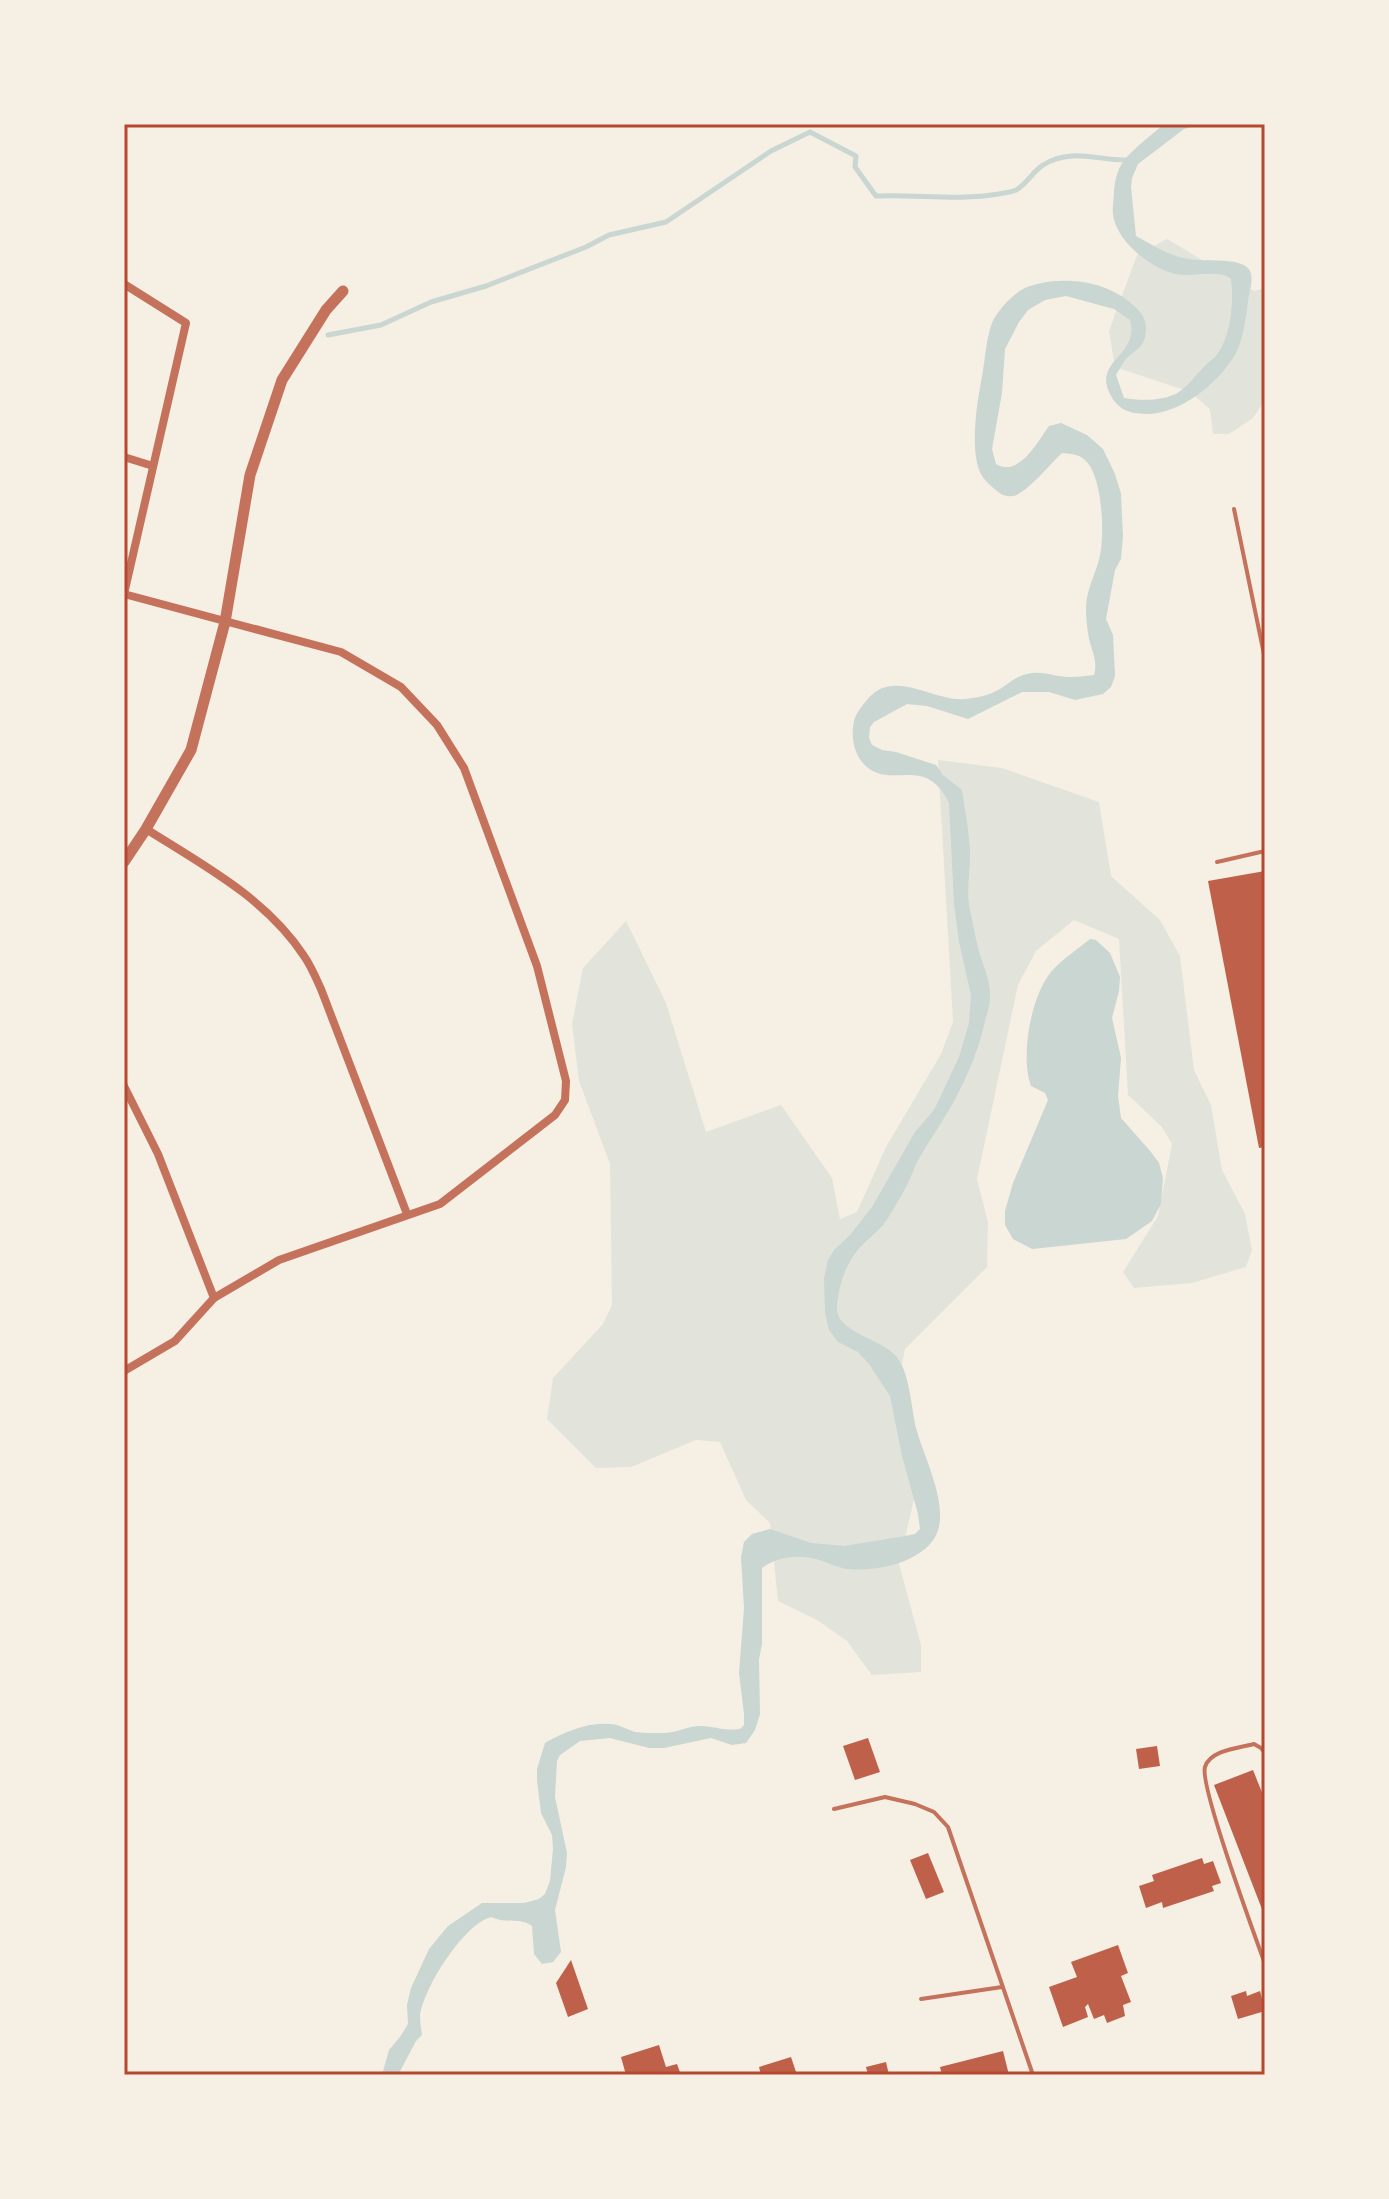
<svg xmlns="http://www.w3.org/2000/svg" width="1389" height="2199" viewBox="0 0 1389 2199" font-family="Ubuntu,sans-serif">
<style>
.green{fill:#e2e4dc}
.water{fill:#c9d6d2}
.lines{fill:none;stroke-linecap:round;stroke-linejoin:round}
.stream{stroke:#c9d6d2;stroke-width:5}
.building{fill:#bf614a}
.service{stroke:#c5725c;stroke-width:4}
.minor{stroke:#c5725c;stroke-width:8}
.tertiary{stroke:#c5725c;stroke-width:11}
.neatline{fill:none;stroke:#b5482f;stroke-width:3}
</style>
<rect width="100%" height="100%" fill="#f6efe4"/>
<!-- green -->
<g class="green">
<polygon points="1167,239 1254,291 1265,288 1265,400 1253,418 1229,434 1213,434 1210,409 1190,392 1115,367 1109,331 1137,255"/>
<polygon points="938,760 1002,768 1099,802 1111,876 1160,920 1180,956 1194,1070 1211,1105 1222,1170 1245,1214 1252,1250 1246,1267 1192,1283 1134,1288 1123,1272 1158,1216 1172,1144 1162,1127 1128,1095 1119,939 1074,920 1036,951 1018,985 977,1179 988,1222 987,1267 905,1349 900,1374 919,1478 899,1564 921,1645 921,1672 872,1675 847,1641 817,1620 778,1601 770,1523 746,1500 720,1442 696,1440 631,1467 596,1468 547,1419 553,1378 603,1324 612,1305 610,1164 579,1081 572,1024 583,968 626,921 666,1003 706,1132 781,1105 832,1178 840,1219 857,1212 886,1147 941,1054 953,1022"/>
</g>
<!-- water -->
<g class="water">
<path d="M1164 124H1200L1184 129 1138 164 1132 178 1131 187 1136 236C1156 247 1176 260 1198 260 1212 261 1244 258 1250 271 1254 279 1249 293 1248 301 1246 318 1243 340 1235 355 1217 384 1181 414 1146 414 1129 413 1120 411 1111 396 1091 360 1140 357 1130 320L1114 309 1066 296 1045 300 1028 310 1019 322 1005 349 1002 393 992 449 996 464C1019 478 1038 441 1049 426L1061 423 1087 435 1103 449 1115 474 1121 494 1123 536 1121 559 1115 570 1106 619 1113 635 1115 676 1111 687 1103 694 1075 700 1049 692H1022L968 719 927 706 907 704 874 722 870 727 869 738 872 745 882 750 896 752 936 765 943 775 962 790C965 811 970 834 970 855 970 873 966 893 970 910 973 923 975 937 979 951 983 966 991 981 990 997 990 1005 987 1014 985 1021 978 1053 965 1082 949 1110 939 1127 927 1144 917 1162 913 1171 910 1180 905 1189 898 1201 891 1214 883 1225 875 1234 865 1241 857 1251 845 1265 838 1289 837 1307 835 1331 879 1339 894 1354 910 1369 911 1408 916 1428 923 1455 949 1504 937 1533 925 1562 877 1572 848 1569 838 1568 829 1563 819 1560 800 1554 778 1556 762 1568V1644L759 1659 760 1714 755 1730 746 1743 732 1745 711 1738 664 1748H649L610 1738 580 1741 560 1755 557 1761 555 1797 567 1853 566 1867 555 1910 561 1952 553 1962 542 1964 534 1954 532 1926C520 1917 505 1924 491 1917 463 1925 424 1987 420 2016 420 2022 421 2028 422 2035L416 2041 398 2075H382L389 2050 400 2037 408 2024 407 2005 411 1988 429 1949 448 1926 482 1903H524L539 1899 545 1894 550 1881 553 1849 552 1835 541 1813 537 1781V1769L545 1743C566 1731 592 1720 617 1725 623 1727 629 1730 635 1732 643 1733 652 1733 660 1733 676 1734 688 1725 703 1726 719 1727 722 1731 740 1729L744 1725V1714L739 1673 744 1608 741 1557 744 1542 752 1534 770 1529 811 1543 844 1546 905 1536 915 1534 920 1529 918 1514 902 1456 890 1396 869 1364 858 1352 838 1342 829 1330 825 1312 824 1278 828 1260 834 1250 850 1235 872 1207 915 1132 934 1110 959 1057 969 1023 971 995 959 942 954 903 949 803C924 751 889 794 862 762 853 751 851 734 854 721 856 713 862 706 867 700 893 667 933 702 965 699 977 698 990 695 1000 689 1009 683 1017 676 1027 674 1042 670 1054 677 1069 677 1077 677 1086 676 1094 675 1098 662 1092 651 1089 639 1087 629 1086 618 1086 608 1086 587 1099 569 1101 549 1104 528 1102 475 1085 460 1079 454 1071 454 1062 453 1051 463 1026 494 1013 496 1006 497 1001 495 996 490 988 484 981 477 978 467 971 442 977 402 982 377 985 360 986 339 992 323 998 309 1016 290 1030 286 1064 275 1108 281 1133 305 1144 315 1148 322 1145 337 1143 348 1133 351 1126 359 1122 364 1119 370 1116 375L1124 398C1139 401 1166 401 1179 392 1188 386 1194 377 1201 370 1205 365 1210 361 1215 357 1231 339 1234 302 1231 279 1219 268 1189 279 1172 273 1148 266 1117 241 1113 215 1112 207 1114 199 1114 191 1115 181 1117 170 1123 162 1132 149 1152 135 1164 124Z"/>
<path d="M1090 939 1096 940 1110 953 1120 977 1119 991 1112 1018 1121 1058 1118 1096 1121 1118 1151 1152 1159 1163 1163 1178 1161 1204 1152 1221 1126 1239 1032 1249 1013 1239 1005 1225V1211L1013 1183 1048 1100 1045 1093 1031 1086C1020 1056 1031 996 1051 972 1062 959 1078 949 1090 939Z"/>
</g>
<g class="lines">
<!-- stream -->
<path class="stream" d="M328 335 381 325 431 302 486 286 586 247 609 235 666 222 771 151 810 132 856 156 855 167 876 196C917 194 958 201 998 194 1003 193 1012 192 1016 190 1027 184 1033 171 1043 165 1071 147 1099 161 1128 160"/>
</g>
<!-- building -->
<g class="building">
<polygon points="1265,871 1265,1147 1259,1148 1208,881"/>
<polygon points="868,1738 880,1772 855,1780 843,1746"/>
<polygon points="1157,1746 1160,1766 1139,1769 1136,1749"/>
<polygon points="1253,1770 1265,1800 1265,1917 1214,1785"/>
<polygon points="928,1853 944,1892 926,1899 910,1860"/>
<polygon points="1202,1858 1204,1864 1213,1861 1221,1883 1212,1886 1214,1891 1163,1908 1162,1902 1146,1908 1139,1886 1154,1881 1152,1875"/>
<polygon points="1118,1945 1128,1973 1121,1976 1131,2002 1123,2005 1125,2016 1107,2023 1104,2015 1094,2019 1088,2004 1085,2007 1088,2017 1063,2027 1049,1987 1077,1977 1071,1962"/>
<polygon points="571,1960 588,2009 568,2017 556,1983"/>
<polygon points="1246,1991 1247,1996 1260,1991 1265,2011 1238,2019 1231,1996"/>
<polygon points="659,2045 666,2067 677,2064 681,2075 626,2075 621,2057"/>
<polygon points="1003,2051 1009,2075 942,2075 940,2067"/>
<polygon points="791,2057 797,2075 761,2075 759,2067"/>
<polygon points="886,2062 889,2075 868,2075 866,2067"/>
</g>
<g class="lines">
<!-- service -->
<g class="service">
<polyline points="1234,509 1265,659"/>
<polyline points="1217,862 1265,851"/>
<path d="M1265 1753 1261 1748 1254 1744C1239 1748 1210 1750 1205 1767 1199 1785 1255 1936 1265 1964"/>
<polyline points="834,1809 885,1797 915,1804 934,1812 948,1827 1033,2075"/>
<polyline points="921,1999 1002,1987"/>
</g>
<!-- minor -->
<g class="minor">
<polyline points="124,284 186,323 124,594 341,652 401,687 437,725 464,768 537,966 566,1081 565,1100 555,1115 440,1204 279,1260 214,1298 175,1341 124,1371"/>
<polyline points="124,457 153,466"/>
<path d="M146 829C203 865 266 898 304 956 311 966 316 978 321 989L407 1214"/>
<polyline points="124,1086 158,1154 214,1298"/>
</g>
<!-- tertiary -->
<polyline class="tertiary" points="124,862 146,829 191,750 225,622 250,475 282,380 326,310 343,291"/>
</g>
<!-- border -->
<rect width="1389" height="2199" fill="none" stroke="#f6efe4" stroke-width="252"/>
<rect x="126" y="126" width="1137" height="1947" class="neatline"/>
</svg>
